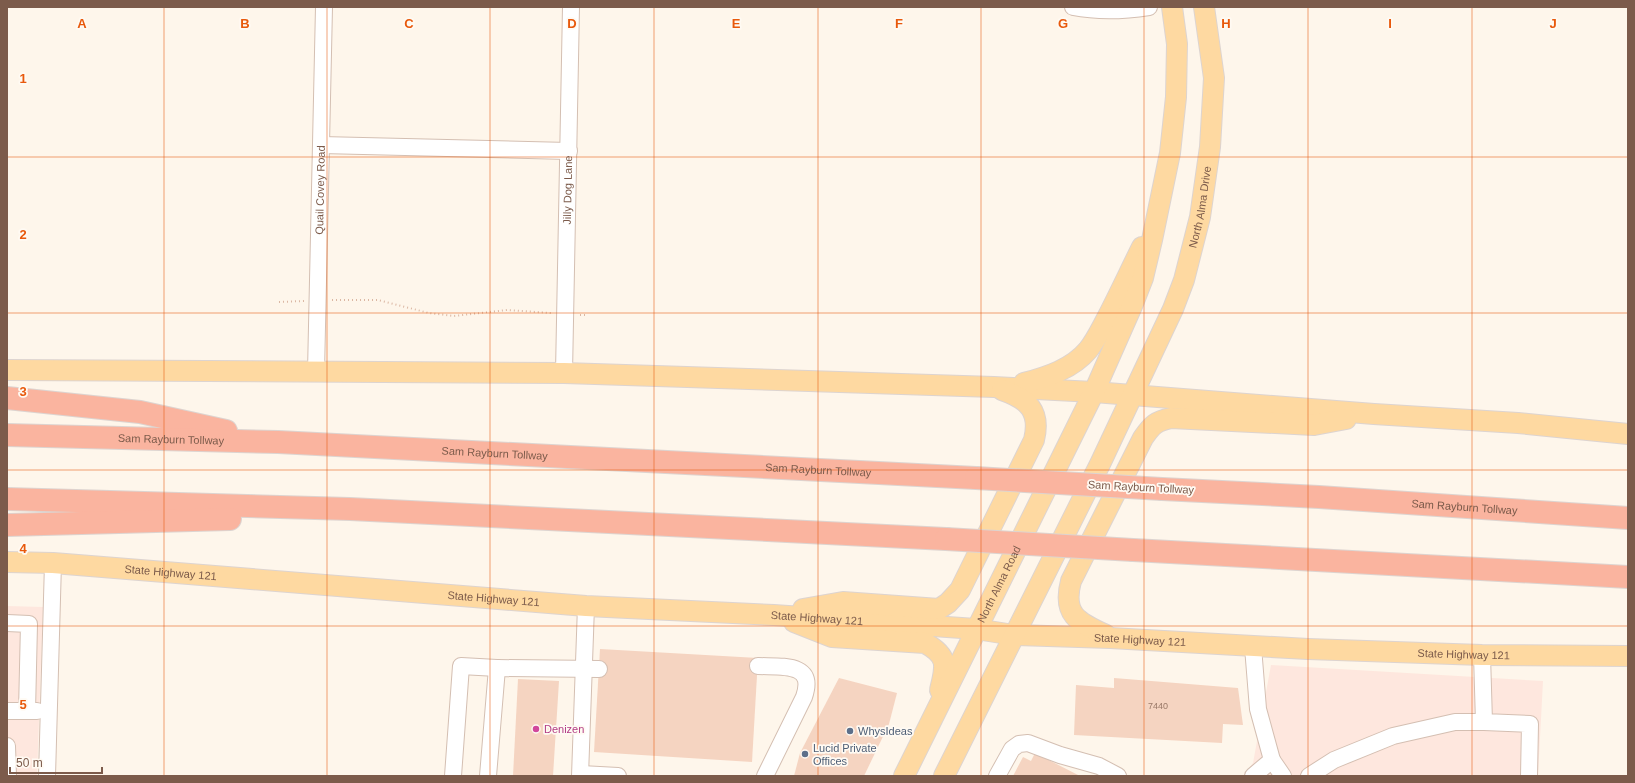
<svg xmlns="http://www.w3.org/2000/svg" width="1635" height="783" viewBox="0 0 1635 783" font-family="Helvetica,sans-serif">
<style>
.commercial{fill:#fee7de}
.building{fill:#f5d4c1}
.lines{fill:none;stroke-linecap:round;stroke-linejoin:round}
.minor-casing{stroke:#d4bfb2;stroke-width:18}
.major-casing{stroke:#ddd4d0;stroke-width:22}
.highway-casing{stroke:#ddd4d0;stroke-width:24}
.path{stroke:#dbb7a3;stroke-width:2;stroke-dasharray:1 3;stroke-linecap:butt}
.minor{stroke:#fff;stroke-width:16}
.major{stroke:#fed9a1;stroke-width:20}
.highway{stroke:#fab49f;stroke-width:22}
.highway-bridge-casing{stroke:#ddd4d0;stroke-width:24;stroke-linecap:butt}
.highway-bridge{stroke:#fab49f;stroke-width:22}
.grid{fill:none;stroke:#e8590c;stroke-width:1;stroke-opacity:0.55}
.hotel-dot{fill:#d1479c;stroke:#fffaf3;stroke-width:1.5}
.service-dot{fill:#5c6f8a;stroke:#fffaf3;stroke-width:1.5}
.labels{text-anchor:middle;stroke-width:3.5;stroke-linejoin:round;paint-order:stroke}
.number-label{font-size:9px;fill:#9a7968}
.street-label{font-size:11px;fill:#7c5b4b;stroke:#fffaf3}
.hotel-label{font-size:11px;fill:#b23c85;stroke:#fffaf3;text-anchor:start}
.service-label{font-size:11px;fill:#4e5e75;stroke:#fffaf3;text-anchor:start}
.grid-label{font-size:13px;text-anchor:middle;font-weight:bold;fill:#e8590c;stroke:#fffaf3;stroke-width:3.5;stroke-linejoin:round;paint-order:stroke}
</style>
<rect width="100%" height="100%" fill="#fef6eb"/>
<!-- commercial -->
<g class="commercial">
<polygon points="7,606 43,607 37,776 7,776"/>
<polygon points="1271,665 1543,681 1538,776 1243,776 1253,763"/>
</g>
<!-- building -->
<g class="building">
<polygon points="600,649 758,658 752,762 594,752"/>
<polygon points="839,678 897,693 889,724 864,776 794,776 800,753"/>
<polygon points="1114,678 1238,688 1243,725 1223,724 1222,743 1074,735 1076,685 1114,688"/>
<polygon points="518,679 559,681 553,776 513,776"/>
<polygon points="1035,753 1080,776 1013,776 1023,757 1031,761"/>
</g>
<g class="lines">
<!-- minor casing -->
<g class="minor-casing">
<g id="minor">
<path d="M1073 7C1099 12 1123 11 1149 7"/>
<polyline points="321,145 569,151"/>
<path id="s1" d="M316 372 324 7"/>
<path id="s2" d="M564 373 571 7"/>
<polyline points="7,623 29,624 27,711"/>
<polyline points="1482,655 1484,722 1530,724 1529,776"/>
<path d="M758 666C781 667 816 662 804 697L765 776"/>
<polyline points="7,711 37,711"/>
<polyline points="7,746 8,776"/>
<polyline points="1272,760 1283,776"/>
<polyline points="581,774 618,776"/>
<polyline points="47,776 53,563"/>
<polyline points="453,776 461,666 497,668"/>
<polyline points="488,776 497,668 599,669"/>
<polyline points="580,776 586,606"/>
<polyline points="997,776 1012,749 1019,744 1028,743 1060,755 1099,766 1118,776"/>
<polyline points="1253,776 1272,760 1258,709 1253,647"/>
<polyline points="1309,776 1334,760 1393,736 1455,722 1484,722"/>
</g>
</g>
<!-- major casing -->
<g class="major-casing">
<g id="major">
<polyline points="7,370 564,373 994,387 1094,392 1374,414 1518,423 1628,434"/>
<path d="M1024 383C1047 377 1072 369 1088 350 1096 340 1101 329 1107 318 1119 295 1130 271 1142 247"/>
<path id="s3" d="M7 562 53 563 586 606 774 615 976 629 1014 635 1110 638 1308 649 1482 655 1628 656"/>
<path d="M803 609 843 602 939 609 948 603 960 590 1034 440C1041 411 1028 399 1002 390"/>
<path d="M794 622 832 637 925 643C949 656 946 666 940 690"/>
<path d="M1106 635C1078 622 1062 615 1071 581L1143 438C1152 425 1156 421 1171 418L1314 425 1346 419"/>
<path id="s4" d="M904 776 1094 392 1132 306 1143 278 1152 240 1170 153 1176 97 1177 44 1172 7"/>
<path id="s5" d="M944 776 1100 464 1173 309 1184 280 1200 217 1210 147 1214 78 1204 7"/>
</g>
</g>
<!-- highway casing -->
<g class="highway-casing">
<g id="highway">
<polyline points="7,398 140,412 226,431"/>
<path id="s6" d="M7 435 278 442 976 478"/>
<path id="s7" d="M1162 489 1319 497 1628 518"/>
<polyline points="7,499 350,509 946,539"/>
<polyline points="7,525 230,519"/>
<polyline points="1133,550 1628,577"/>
</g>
</g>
<!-- path -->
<g class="path">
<polyline points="332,300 378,300 429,313 454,316 507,310 551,313"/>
<polyline points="279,302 304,301"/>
<polyline points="580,315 588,315"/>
</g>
<!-- minor -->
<use href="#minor" class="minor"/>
<!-- major -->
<use href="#major" class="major"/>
<!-- highway -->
<use href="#highway" class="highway"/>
<!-- highway-bridge casing -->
<g class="highway-bridge-casing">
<g id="highway-bridge">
<polyline points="976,478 1162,489"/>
<polyline points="946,539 1133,550"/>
</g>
</g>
<!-- highway-bridge -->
<use href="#highway-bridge" class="highway-bridge"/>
</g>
<!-- grid -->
<path class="grid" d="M164 7V776M327 7V776M490 7V776M654 7V776M818 7V776M981 7V776M1144 7V776M1308 7V776M1472 7V776M7 157H1628M7 313H1628M7 470H1628M7 626H1628"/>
<!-- markers -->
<circle class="hotel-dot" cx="536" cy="729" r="4"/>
<g class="service-dot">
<circle cx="850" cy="731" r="4"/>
<circle cx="805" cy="754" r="4"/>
</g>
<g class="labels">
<!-- number labels -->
<g class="number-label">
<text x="1158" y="709">7440</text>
</g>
<!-- street labels -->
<g class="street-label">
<text dy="4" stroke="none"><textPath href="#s1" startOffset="182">Quail Covey Road</textPath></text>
<text dy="4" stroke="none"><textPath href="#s2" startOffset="183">Jilly Dog Lane</textPath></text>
<text dy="4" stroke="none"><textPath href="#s5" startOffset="626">North Alma Drive</textPath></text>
<text dy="4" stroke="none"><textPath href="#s6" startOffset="164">Sam Rayburn Tollway</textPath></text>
<text dy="4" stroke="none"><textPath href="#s6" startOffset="488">Sam Rayburn Tollway</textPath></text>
<text dy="4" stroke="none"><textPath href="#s6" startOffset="812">Sam Rayburn Tollway</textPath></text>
<text transform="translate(1141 487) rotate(3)" y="4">Sam Rayburn Tollway</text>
<text dy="4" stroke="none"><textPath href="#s7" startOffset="303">Sam Rayburn Tollway</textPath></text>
<text dy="4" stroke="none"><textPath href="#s3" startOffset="164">State Highway 121</textPath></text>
<text dy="4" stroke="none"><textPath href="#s4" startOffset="214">North Alma Road</textPath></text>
<text dy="4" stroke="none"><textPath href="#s3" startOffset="488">State Highway 121</textPath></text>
<text dy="4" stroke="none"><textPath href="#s3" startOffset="812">State Highway 121</textPath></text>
<text dy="4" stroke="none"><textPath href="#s3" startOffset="1136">State Highway 121</textPath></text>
<text dy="4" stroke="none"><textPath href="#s3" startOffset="1460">State Highway 121</textPath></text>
</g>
<!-- hotel labels -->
<g class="hotel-label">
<text x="544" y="733">Denizen</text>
</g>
<!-- service labels -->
<g class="service-label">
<text x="858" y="735">WhysIdeas</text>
<text x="813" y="752">Lucid Private<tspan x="813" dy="13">Offices</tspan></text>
</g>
</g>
<g class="grid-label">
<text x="82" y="28">A</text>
<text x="245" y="28">B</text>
<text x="409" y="28">C</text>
<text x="572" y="28">D</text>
<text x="736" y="28">E</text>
<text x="899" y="28">F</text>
<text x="1063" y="28">G</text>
<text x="1226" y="28">H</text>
<text x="1390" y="28">I</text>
<text x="1553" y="28">J</text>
<text x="23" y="83">1</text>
<text x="23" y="239">2</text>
<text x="23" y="396">3</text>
<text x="23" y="553">4</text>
<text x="23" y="709">5</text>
</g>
<!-- border -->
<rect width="1635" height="783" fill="none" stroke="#7c5b4b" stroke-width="16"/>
<!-- scale -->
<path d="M10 767v6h92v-6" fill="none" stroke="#7c5b4b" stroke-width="2"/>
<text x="16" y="767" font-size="12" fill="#7c5b4b" stroke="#fffaf3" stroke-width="3" paint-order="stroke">50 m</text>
</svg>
